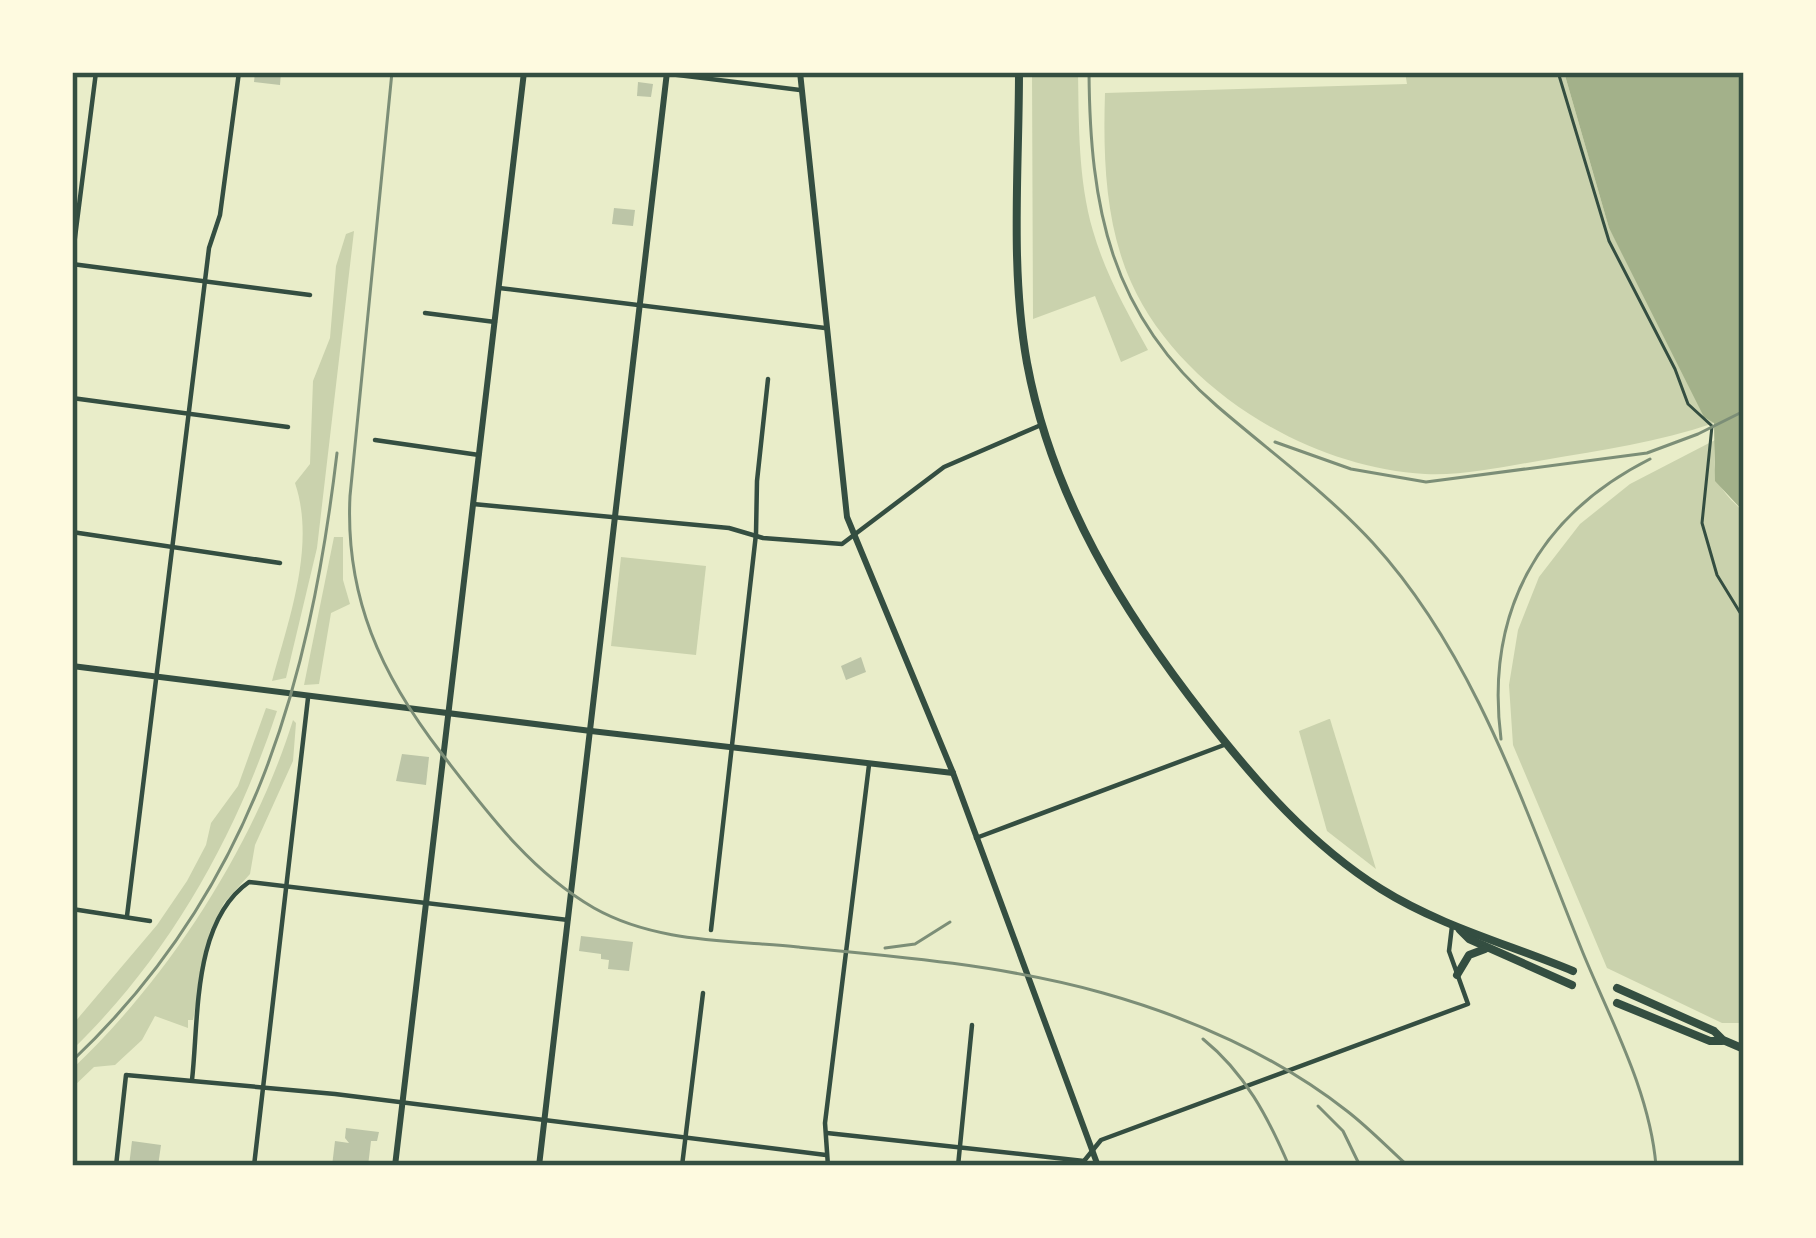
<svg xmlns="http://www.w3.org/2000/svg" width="1816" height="1238" viewBox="0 0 1816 1238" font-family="Montserrat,sans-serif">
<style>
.green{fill:#cad2ad}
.water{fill:#a3b18a}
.building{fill:#bcc5a7}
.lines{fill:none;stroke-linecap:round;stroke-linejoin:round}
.path{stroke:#344e41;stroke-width:3}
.minor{stroke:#344e41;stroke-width:4.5}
.tertiary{stroke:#344e41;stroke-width:6}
.secondary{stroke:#344e41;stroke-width:6}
.primary{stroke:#344e41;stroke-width:8}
.rail{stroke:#7c8e77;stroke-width:3}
.neatline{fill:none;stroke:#344e41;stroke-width:4.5}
</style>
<rect width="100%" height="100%" fill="#e9edc9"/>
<!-- green -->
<g class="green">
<path d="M1032 72H1078C1079 125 1078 179 1093 231 1105 273 1127 312 1148 350L1121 362 1095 296 1033 319Z"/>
<path d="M1405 72H1564L1609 228 1714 423C1658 442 1602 450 1544 460 1506 466 1464 476 1425 474 1310 468 1179 390 1131 282 1105 224 1103 156 1105 93L1407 84Z"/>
<path d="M354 231 317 548 286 678 272 681C289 619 316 545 295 483L310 464 313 381 330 338 336 266 346 234Z"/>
<path d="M1715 440C1712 477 1716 487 1744 512V1023H1722L1607 968 1513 745 1509 685 1518 630 1539 577 1580 524 1630 484Z"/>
<polygon points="334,537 343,537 343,580 350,604 331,613 319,684 304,685"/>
<polygon points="621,557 706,566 696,655 611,646"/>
<path d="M266 708 277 711C235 838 169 956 72 1050L74 1023 157 925 187 881 206 845 211 823 238 786Z"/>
<polygon points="1329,719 1330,719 1376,869 1327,831 1299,731"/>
<path d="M293 720 296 723 293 761 255 845 250 874 224 903 210 931 193 1020H188V1028L155 1016 142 1040 115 1065 94 1067 72 1088V1069C168 979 254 846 293 720Z"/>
</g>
<!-- water -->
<polygon class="water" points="1564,72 1744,72 1744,512 1715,481 1714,423 1704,417 1609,228"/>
<!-- building -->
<g class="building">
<polygon points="255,72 281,72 280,85 254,82"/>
<polygon points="638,82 653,84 651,97 637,96"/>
<polygon points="614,208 635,210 633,226 612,224"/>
<polygon points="861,657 866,672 846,680 841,666"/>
<polygon points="402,754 429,757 426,785 396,781"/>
<polygon points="581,936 633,942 629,971 608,969 609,960 601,959 601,954 579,951"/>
<polygon points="346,1128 379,1132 377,1141 371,1141 368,1166 332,1166 335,1141 349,1143 345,1138"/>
<polygon points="132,1141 161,1145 158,1166 129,1166"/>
</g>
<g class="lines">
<!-- path -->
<polyline class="path" points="1558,72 1609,241 1675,369 1688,404 1712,426 1702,523 1717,575 1744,619"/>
<!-- minor -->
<g class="minor">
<polyline points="653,72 800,90"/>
<polyline points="72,261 96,72"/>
<polyline points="72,264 310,295"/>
<polyline points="499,288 825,328"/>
<polyline points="425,313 495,322"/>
<polyline points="72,398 288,427"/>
<polyline points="375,440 479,455"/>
<polyline points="473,504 729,528 763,538 842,544 944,467 1041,425"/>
<polyline points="72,532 280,563"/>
<polyline points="976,838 1224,745"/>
<polyline points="72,909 150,921"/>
<polyline points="127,916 209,248 220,215 239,72"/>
<polyline points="711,930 756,534 757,481 768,379"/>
<path d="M192 1080C199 1019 192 922 249 882L568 920"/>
<polyline points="827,1133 1084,1161 1101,1140 1468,1004 1449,951 1452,926"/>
<polyline points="116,1166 126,1075 335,1094 826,1155"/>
<polyline points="254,1166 308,698"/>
<polyline points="682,1166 703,993"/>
<polyline points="828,1166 825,1123 869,765"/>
<polyline points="958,1166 972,1025"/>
</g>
<!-- tertiary -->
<g class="tertiary">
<polyline points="800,72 847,517 953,773 1098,1166"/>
<polyline points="591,731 953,773"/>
</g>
<!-- secondary -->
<g class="secondary">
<polyline points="72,666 591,731"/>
<polyline points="395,1166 524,72"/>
<polyline points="539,1166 667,72"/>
</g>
<!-- primary -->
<g class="primary">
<path d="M1019 72C1019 168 1010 269 1027 363 1052 498 1123 612 1206 718 1256 782 1311 845 1381 889 1440 926 1508 944 1573 971"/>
<polyline points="1460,930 1469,939 1572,985"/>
<polyline points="1457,975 1469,955 1485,949"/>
<polyline points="1617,988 1714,1031 1723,1040 1744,1049"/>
<polyline points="1617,1003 1710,1041 1722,1041"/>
</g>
<!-- rail -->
<g class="rail">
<path d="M392 72 350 496C345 597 381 675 442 754 487 812 530 871 594 908 656 943 729 940 798 947 897 956 1008 966 1103 993 1189 1017 1277 1056 1347 1111 1369 1128 1388 1148 1408 1166"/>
<path d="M1089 72C1090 207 1110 314 1217 406 1269 451 1326 492 1373 543 1477 657 1526 813 1583 953 1611 1021 1650 1092 1656 1166"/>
<polyline points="1275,442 1351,469 1426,482 1647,453 1698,434 1744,411"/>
<path d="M1501 739C1485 614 1537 516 1650 459"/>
<polyline points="885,948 915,944 950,922"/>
<path d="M1203 1039C1245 1073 1268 1117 1289 1166"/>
<path d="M72 1061C250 893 309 689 337 453"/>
<polyline points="1318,1106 1343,1131 1360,1166"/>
</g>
</g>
<!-- border -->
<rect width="1816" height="1238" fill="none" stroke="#fefae0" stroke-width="150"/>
<rect x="75" y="75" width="1666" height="1088" class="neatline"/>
</svg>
